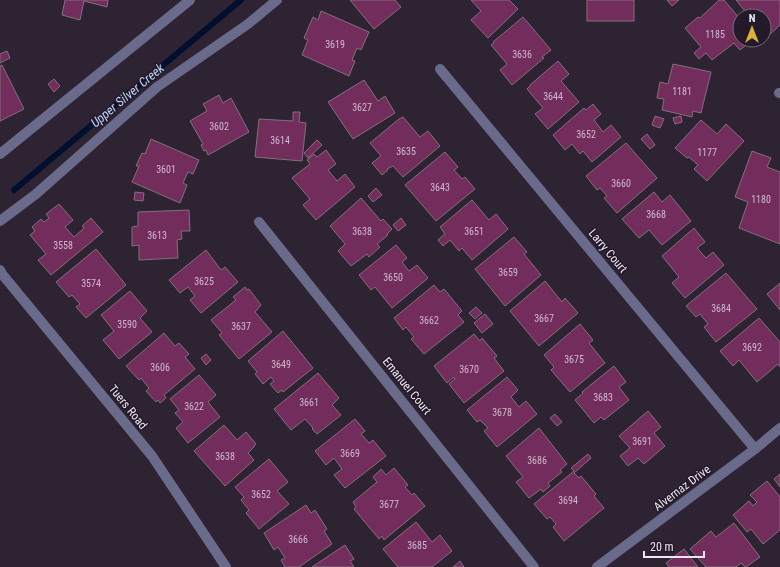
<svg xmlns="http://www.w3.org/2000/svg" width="780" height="567" viewBox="0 0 780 567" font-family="'Roboto Condensed',sans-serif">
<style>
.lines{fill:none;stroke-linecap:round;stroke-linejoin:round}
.stream{stroke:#000f2e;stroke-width:6}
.building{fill:#722d5d;stroke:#846f7c}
.minor{stroke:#6a6a8b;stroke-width:10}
.labels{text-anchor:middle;stroke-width:3;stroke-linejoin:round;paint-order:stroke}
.number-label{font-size:10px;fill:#cfb8cd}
.street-label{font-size:12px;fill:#eee7f2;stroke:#231929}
.water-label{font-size:13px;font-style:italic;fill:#bbd4f8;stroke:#231929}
</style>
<rect width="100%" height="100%" fill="#2d2333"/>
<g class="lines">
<!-- stream -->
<polyline class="stream" points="14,190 241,0"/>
</g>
<!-- building -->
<g class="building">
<polygon points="65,0 108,0 107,7 84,1 80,20 62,15"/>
<polygon points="350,0 395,0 401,7 374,29"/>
<polygon points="471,0 509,0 518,9 488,38 471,20 481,11"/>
<rect x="587" y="0" width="47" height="21"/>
<polygon points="667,0 679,0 672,6"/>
<polygon points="719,0 724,0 740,19 740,40 752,40 740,50 734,43 712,60 706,53 699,59 694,53 701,47 685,28 698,17 700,18"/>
<polygon points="736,0 780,0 780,25 768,36 765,32 764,33 764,16 749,16"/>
<polygon points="321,11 369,32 361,50 357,48 352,60 355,61 349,76 302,55 308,40 304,38 313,17 318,20"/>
<polygon points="523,17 551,50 542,57 544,58 512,85 500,70 507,64 491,45 494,43 493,42"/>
<polygon points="7,51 10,58 0,63 0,54"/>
<polygon points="558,61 569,74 561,81 579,102 548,129 535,114 543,108 527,89 530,86 530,85"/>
<polygon points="673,64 711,72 701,113 693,111 692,117 662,110 664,99 657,98 660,82 668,84"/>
<polygon points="2,65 24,109 0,121 0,66"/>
<polygon points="54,79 60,86 54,92 48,84"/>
<polygon points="364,80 378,101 385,96 395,113 353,139 328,102"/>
<polygon points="219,95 223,103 231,98 249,132 208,155 206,150 204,151 201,145 203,144 190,121 207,111 203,104"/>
<polygon points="593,104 601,114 594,120 603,132 611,125 621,137 592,162 583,151 580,154 572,144 565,150 553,135 584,108 586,110"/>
<polygon points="293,112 300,112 299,122 306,123 302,161 255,157 259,119 293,121"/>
<polygon points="655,116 664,119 660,128 652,125"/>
<polygon points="681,116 682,122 675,124 673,118"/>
<polygon points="403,117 420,137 428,131 440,146 403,177 393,166 387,169 388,170 382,175 372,163 381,156 370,143 399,119"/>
<polygon points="701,120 717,134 726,124 744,141 707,181 694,169 698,165 689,157 687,158 675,148"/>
<polygon points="647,134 655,145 650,149 641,139"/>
<polygon points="151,139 199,160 193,174 188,172 183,183 187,185 180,203 132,182 139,166 136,166 142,153 145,154"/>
<polygon points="317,140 322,145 308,158 304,153"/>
<polygon points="626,143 657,178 617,213 604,198 607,196 600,188 597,190 586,176"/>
<polygon points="326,150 336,164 328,170 337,181 345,174 355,187 316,220 303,205 310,199 292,178 310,164 307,160 314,154 317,157"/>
<polygon points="752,151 771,158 767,167 780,172 780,244 739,228 748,202 735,197"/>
<polygon points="445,152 458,167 454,170 462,179 465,177 475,189 436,221 405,185"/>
<polygon points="376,188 382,195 373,202 368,196"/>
<polygon points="135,192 144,193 143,201 134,200"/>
<polygon points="654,192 662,202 670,195 691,221 662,245 649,230 639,238 622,219"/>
<polygon points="361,198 381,221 383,219 392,229 387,234 388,235 377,244 380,247 369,257 367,254 351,266 338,251 345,244 330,226"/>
<polygon points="472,200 489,220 496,214 508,229 472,260 462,248 459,251 450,240 443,246 438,240 445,234 440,227"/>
<polygon points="59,204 73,220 65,227 74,237 84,228 82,226 91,218 103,232 51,275 38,260 46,254 30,235 35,231 32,227 41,219 44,222 49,218 46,214"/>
<polygon points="189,210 190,231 181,231 182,239 177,240 178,258 139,260 139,245 132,246 132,227 138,226 138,212"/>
<polygon points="401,218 406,225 398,231 393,225"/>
<polygon points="694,228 705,242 697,248 706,258 713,252 724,265 685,298 672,283 679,277 662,256"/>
<polygon points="514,237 527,252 524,254 541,275 505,306 475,269"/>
<polygon points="396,245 407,258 402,262 409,271 417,265 428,278 392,308 375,287 371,290 359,275"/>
<polygon points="96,249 126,285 86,318 76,307 80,304 72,295 69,297 56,282"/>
<polygon points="206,250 221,270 225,267 238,282 201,313 190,300 195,296 188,287 180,293 169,280"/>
<polygon points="726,273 757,309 716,342 704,327 708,324 700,314 696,317 686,306"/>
<polygon points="545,281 562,302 565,298 578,313 539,346 510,311"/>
<polygon points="780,283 780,310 767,294"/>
<polygon points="434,285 440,292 444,289 462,311 458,315 464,322 424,354 411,339 414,337 406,327 403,330 394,318"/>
<polygon points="245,287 247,290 249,289 261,305 255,312 272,332 239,359 219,335 222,333 211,320 236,300 233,297"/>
<polygon points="130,291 147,311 140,318 152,332 119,359 103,340 114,331 101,315"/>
<polygon points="476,307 482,313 475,319 469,313"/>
<polygon points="485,314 493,324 482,333 474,323"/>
<polygon points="759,318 780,342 780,367 778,364 757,382 739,360 733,366 720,351"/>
<polygon points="580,324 593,340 589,343 605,363 570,392 551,370 554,367 544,355"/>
<polygon points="283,331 313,368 283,392 282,390 278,393 270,384 274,381 271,377 263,384 255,374 257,372 248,361"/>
<polygon points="164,333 175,346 179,343 189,354 185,357 195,369 164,395 166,398 160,403 158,400 156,402 146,391 149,388 141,378 139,380 126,366"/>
<polygon points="474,334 480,341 482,338 497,356 494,358 504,371 464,403 449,384 455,379 454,377 447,383 434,366"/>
<polygon points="206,354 211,360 206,365 201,358"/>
<polygon points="614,366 626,382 619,387 629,400 604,420 601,417 594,423 575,400 583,393 582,392"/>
<polygon points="318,373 339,398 332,405 341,415 317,434 312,429 313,428 305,419 291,430 274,409"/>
<polygon points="199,375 216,395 208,402 220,417 188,443 176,428 183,422 175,413 179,410 170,399"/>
<polygon points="507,377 518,390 511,397 519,407 526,401 537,414 497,447 484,431 488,428 480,420 477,422 467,410"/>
<polygon points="648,411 661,427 654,433 665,446 644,464 638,458 628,466 620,456 630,448 619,436"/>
<polygon points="555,414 562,422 557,426 550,418"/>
<polygon points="355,419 365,431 361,434 369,443 373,440 386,456 345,488 334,475 342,469 334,458 326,465 315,451"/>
<polygon points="224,425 237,440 246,432 256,444 254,446 254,447 248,453 254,460 225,486 194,451"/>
<polygon points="539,428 567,464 560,470 562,472 548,483 550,486 543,492 541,489 529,498 516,482 523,477 506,456"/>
<polygon points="588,454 591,458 574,473 579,478 581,476 596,494 594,496 604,508 564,541 553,527 556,524 550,517 547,519 534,504 574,471 571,468"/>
<polygon points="269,459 288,482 277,491 289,504 259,529 246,513 249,510 241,500 244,497 235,487"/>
<polygon points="394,468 408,485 405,487 412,495 414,493 425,506 384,540 382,536 379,539 354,509 356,507 353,502 377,482 373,477 381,469 386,475"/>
<polygon points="780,474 780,487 774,479"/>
<polygon points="767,481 780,497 780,530 763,544 751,529 747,532 733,515 749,501 753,506 757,502 750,495"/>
<polygon points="306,505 311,513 315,510 327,529 324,531 332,544 299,567 285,567 281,560 285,558 278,547 274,550 264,533"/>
<polygon points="416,522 432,542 440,535 452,551 432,567 398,567 383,549"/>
<polygon points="734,523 760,557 746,567 745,567 741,563 736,567 706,567 690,549 711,531 716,537"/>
<polygon points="345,545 354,559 350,561 354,567 312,567"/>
<polygon points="684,549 698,567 669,567 666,563"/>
<polygon points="460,561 464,567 453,567"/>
</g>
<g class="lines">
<!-- minor -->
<g class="minor">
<polyline points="440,69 755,449"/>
<polyline points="779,93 780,93"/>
<polyline points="0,154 190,0"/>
<polyline points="0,221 36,194 157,87 248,24 277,0"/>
<polyline points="259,222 534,567"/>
<polyline points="0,270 2,274 152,456 226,567"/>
<polyline points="597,567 755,449 780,428"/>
</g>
</g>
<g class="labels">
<!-- number labels -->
<g class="number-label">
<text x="715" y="38">1185</text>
<text x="335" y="48">3619</text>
<text x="522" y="58">3636</text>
<text x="682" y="95">1181</text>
<text x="553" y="100">3644</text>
<text x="362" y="111">3627</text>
<text x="219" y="130">3602</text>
<text x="586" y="138">3652</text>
<text x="280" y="144">3614</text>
<text x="406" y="155">3635</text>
<text x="707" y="156">1177</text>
<text x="166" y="173">3601</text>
<text x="621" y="187">3660</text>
<text x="440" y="191">3643</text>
<text x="761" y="203">1180</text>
<text x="656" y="218">3668</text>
<text x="362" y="235">3638</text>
<text x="474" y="235">3651</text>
<text x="157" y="239">3613</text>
<text x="63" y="249">3558</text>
<text x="508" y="276">3659</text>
<text x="393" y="281">3650</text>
<text x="204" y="285">3625</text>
<text x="91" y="287">3574</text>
<text x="721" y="312">3684</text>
<text x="544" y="322">3667</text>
<text x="429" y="324">3662</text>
<text x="127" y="328">3590</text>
<text x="241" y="330">3637</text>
<text x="752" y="351">3692</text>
<text x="574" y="363">3675</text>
<text x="281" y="368">3649</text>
<text x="160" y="371">3606</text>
<text x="469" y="373">3670</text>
<text x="603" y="401">3683</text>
<text x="309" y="406">3661</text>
<text x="194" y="410">3622</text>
<text x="502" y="416">3678</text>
<text x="642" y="445">3691</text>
<text x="350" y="457">3669</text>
<text x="225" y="460">3638</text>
<text x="537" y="464">3686</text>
<text x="261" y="498">3652</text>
<text x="568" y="504">3694</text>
<text x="389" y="508">3677</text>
<text x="298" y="543">3666</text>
<text x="417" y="549">3685</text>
</g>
<!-- street labels -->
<g class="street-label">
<text transform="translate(608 251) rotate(50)" y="4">Larry Court</text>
<text transform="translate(407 386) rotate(51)" y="4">Emanuel Court</text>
<text transform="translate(128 407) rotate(51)" y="4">Tuers Road</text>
<text transform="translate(682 488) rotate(-37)" y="4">Alvernaz Drive</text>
</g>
<!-- water labels -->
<g class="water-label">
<text transform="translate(127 95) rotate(-40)" y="5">Upper Silver Creek</text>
</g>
</g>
<!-- north arrow -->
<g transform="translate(752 28)"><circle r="19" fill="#231929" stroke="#746b79"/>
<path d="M0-3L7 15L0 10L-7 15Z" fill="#d9b334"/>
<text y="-6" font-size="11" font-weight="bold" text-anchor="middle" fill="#eee7f2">N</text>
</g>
<!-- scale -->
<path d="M644 551v6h60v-6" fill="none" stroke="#eee7f2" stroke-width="2"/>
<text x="650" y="551" font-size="12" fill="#eee7f2" stroke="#231929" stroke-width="3" paint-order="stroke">20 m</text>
</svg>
